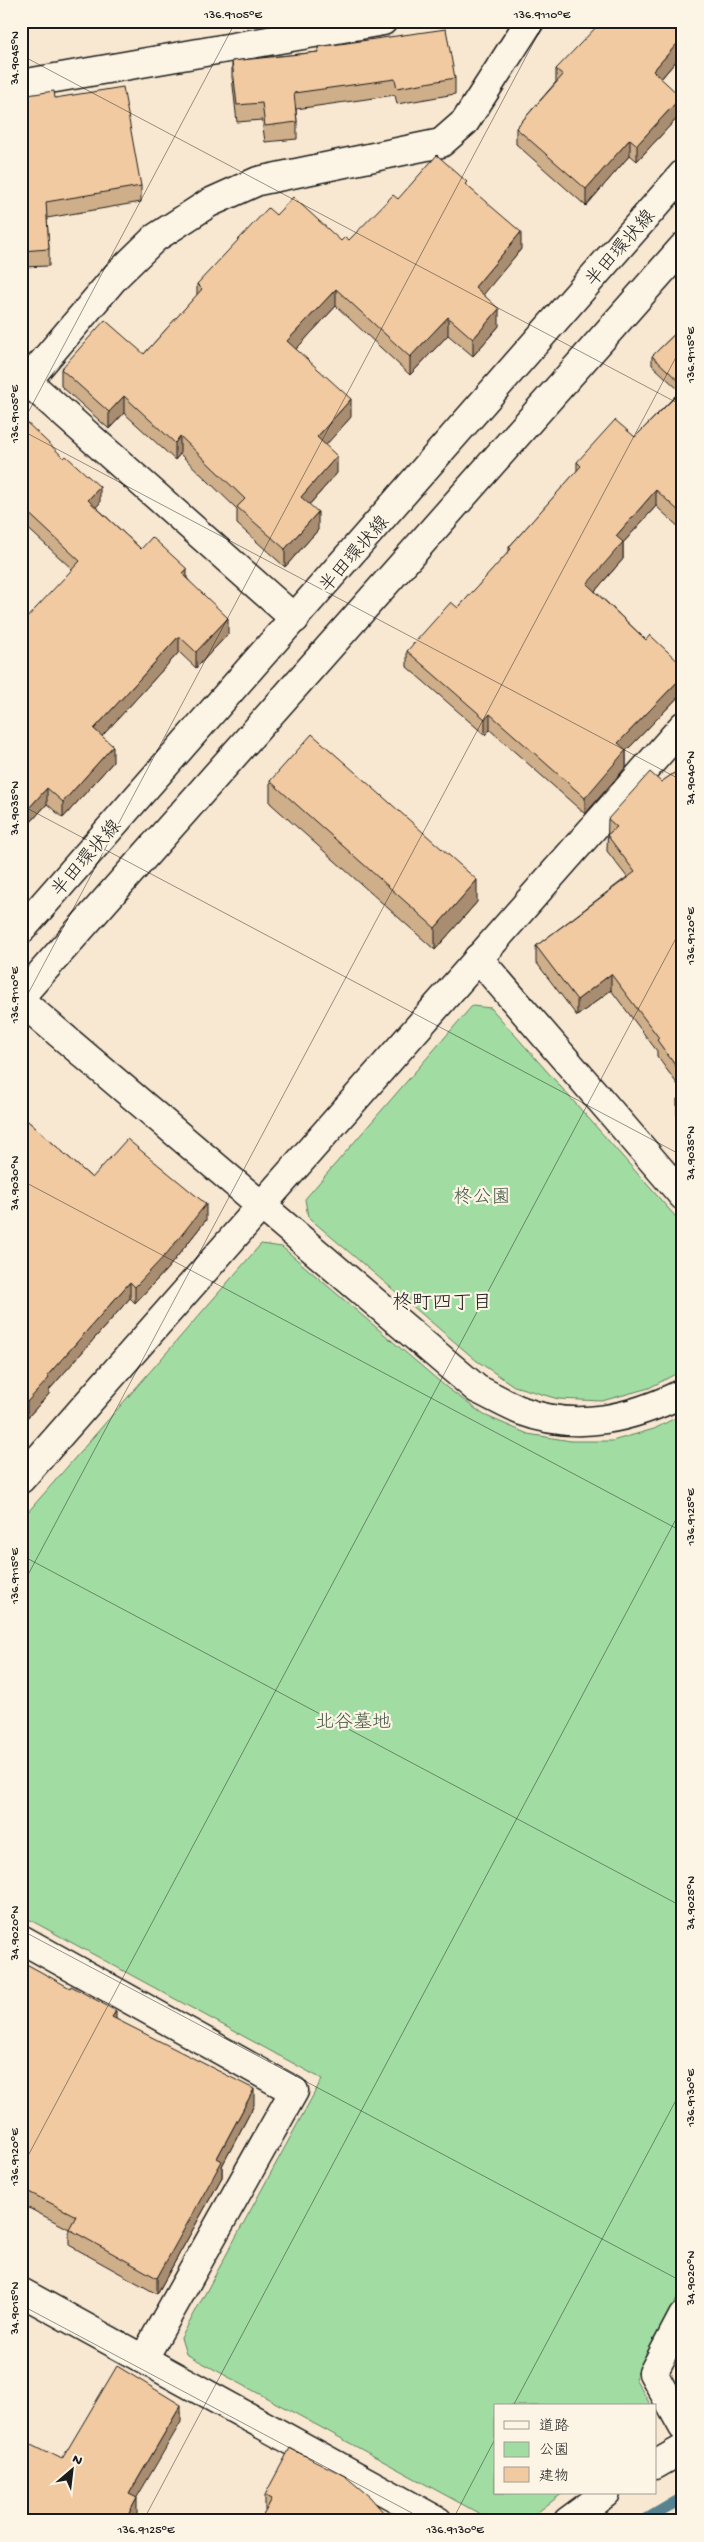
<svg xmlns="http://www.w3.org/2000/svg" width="704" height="2542" viewBox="0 0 704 2542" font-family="'Gochi Hand','Klee One',sans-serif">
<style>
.built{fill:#f3dbc0}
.green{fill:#a1dda3;stroke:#5e7c60}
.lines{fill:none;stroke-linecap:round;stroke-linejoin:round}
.stream{stroke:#56838f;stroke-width:12}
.street-casing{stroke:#1c1c1c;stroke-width:31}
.secondary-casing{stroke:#1c1c1c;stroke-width:31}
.street{stroke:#fcf5e5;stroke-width:28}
.secondary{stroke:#fcf5e5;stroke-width:28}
.wall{fill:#cfae8a;stroke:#1c1c1c}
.shaded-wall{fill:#a98d71;stroke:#1c1c1c}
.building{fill:#f1caa1;stroke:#1c1c1c}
.ticks{fill:none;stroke:#1c1c1c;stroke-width:1;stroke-opacity:0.45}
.labels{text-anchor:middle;stroke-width:4.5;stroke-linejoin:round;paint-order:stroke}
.street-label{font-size:19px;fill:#1c1c1c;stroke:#fcf5e5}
.park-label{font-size:19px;fill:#445644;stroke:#fcf5e5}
.neighbourhood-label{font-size:20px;fill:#1c1c1c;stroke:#fcf5e5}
.neatline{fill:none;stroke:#1c1c1c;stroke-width:2}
.ticks-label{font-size:12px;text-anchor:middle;fill:#1c1c1c}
</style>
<rect width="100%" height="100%" fill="#f9e8d1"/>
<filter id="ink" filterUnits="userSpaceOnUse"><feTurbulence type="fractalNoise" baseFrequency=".02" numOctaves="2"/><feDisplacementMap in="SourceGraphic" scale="10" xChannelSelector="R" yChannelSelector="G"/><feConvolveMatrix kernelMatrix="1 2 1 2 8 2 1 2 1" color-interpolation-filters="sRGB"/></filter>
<g filter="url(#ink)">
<!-- built -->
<polygon class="built" points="683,2508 683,2521 662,2521"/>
<!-- green -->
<g class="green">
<polygon points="472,1006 491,1008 683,1225 683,1370 649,1388 602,1401 558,1399 514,1386 477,1361 308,1217 305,1199"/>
<polygon points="261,1244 282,1247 446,1387 484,1415 528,1434 571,1441 612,1441 654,1429 683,1414 683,2286 635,2378 651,2406 495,2406 495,2493 563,2493 526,2521 493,2521 186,2354 181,2338 322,2079 21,1915 21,1520"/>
</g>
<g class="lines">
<!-- stream -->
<polyline class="stream" points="644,2521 683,2498"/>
<!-- street casing -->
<g class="street-casing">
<g id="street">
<polyline points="21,84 383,21"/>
<polyline points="27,381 295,619"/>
<polyline points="21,388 116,276 155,238 209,203 258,181 441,143 465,122 530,21"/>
<polyline points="478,958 683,1196"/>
<path d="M21 1001 477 1389C492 1396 507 1405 522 1411 578 1432 632 1418 683 1393"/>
<polyline points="21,1479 683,726"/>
<polyline points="21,1939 294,2091 144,2358"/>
<polyline points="21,2292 438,2521"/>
<polyline points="683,2316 653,2373 683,2427"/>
<polyline points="655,2465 683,2449"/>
<polyline points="568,2521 606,2493"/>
</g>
</g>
<!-- secondary casing -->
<g class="secondary-casing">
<g id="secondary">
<polyline points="21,930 683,174"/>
<polyline points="21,996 683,247"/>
</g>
</g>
<!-- street -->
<use href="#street" class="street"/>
<!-- secondary -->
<use href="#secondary" class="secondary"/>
</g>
<!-- wall -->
<g class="wall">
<polygon points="318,47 455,78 455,94 397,104 395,95 296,109 297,122 297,139 265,142 262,120 237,122 232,77 232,61 318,52"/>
<polygon points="683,53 661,79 681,114 637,161 630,155 586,206 516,144 516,128 556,82 556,69"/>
<polygon points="21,96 55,98 141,186 141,202 47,218 49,249 49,266 21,267"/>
<polygon points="467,186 521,249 483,294 499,326 473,356 448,335 410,375 336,306 296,349 351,417 325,445 337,473 309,505 318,530 285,567 237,524 237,509 180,454 175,460 124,413 109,429 61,386 61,369 144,354 197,295 197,284 276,215 341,241 349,240 398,199"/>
<polygon points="683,326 683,531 656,506 623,543 623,559 595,591 646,640 683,666 683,692 626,751 626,767 585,814 490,730 485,735 407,667 407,651 458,608 509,552 509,547 577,471 577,462 635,437 680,391 652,365 652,356"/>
<polygon points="21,417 100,503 96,507 141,549 187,578 228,634 196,668 179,652 102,736 113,762 63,818 47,804 21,833 72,569 21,522"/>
<polygon points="683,767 683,1092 657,1056 657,1051 611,990 577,1016 536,962 536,946 627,877 607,851 608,819"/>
<polygon points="270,781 477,902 435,950 270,803"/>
<polygon points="683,1095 683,1123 677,1115 677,1099"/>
<polygon points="21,1115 92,1178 206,1220 168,1268 135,1303 130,1298 49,1390 49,1394 27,1418 21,1413"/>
<polygon points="21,1961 116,2019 254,2105 222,2166 222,2177 157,2294 69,2245 69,2229 21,2204"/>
<polygon points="265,2495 391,2521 265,2511"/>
</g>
<!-- shaded-wall -->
<g class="shaded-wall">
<polygon points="683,37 683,53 653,88 653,71"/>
<polygon points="681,97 681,114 637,161 637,145"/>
<polygon points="630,139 630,155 586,206 586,189"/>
<polygon points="521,232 521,249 475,305 475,287"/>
<polygon points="336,289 336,306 287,359 287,341"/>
<polygon points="499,309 499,326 473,356 473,339"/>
<polygon points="448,317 448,335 410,375 410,357"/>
<polygon points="124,396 124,413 109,429 109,412"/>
<polygon points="351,399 351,417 317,455 317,437"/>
<polygon points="180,436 180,454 175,460 175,443"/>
<polygon points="337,456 337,473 301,514 301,497"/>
<polygon points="100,487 100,503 88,516 88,500"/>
<polygon points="656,490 656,506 623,543 623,559 587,600 587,584 616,536"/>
<polygon points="318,512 318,530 285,567 285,549"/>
<polygon points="187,569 187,585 182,574"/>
<polygon points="228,618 228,634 196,668 196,652"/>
<polygon points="179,636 179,652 94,745 94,729"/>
<polygon points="683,676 683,692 626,751 626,767 585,814 585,798 618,743"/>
<polygon points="490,714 490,730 485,735 485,719"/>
<polygon points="113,746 113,762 63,818 63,802"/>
<polygon points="47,788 47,804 21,833 21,817"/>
<polygon points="477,880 477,902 435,950 435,928"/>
<polygon points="611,974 611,990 577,1016 577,1000"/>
<polygon points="206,1204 206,1220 168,1268 135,1303 135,1287"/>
<polygon points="130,1282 130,1298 49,1390 49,1394 27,1418 27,1402 47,1376"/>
<polygon points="116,2011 116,2027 112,2017"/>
<polygon points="254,2089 254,2105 222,2166 222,2177 157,2294 157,2278 217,2158"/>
<polygon points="181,2405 181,2422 129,2511 129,2494"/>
<polygon points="137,2498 137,2515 134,2521 125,2521"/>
</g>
<!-- building -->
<g class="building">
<polygon points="602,21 683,21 683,37 653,71 681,97 637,145 630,139 586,189 516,128 563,75 556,69"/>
<polygon points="446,29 455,78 397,88 395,79 294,93 297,122 265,126 262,103 237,105 232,61 319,52 318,47"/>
<polygon points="123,87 141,186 46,202 49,249 21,251 21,96 54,91 55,98"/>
<polygon points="437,155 467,182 465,184 521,232 475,287 499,309 473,339 448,317 410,357 336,289 287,341 351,399 317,437 337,456 301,497 318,512 285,549 237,507 245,499 180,436 175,443 124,396 109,412 61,369 105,320 144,354 202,289 197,284 268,208 276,215 293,197 341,241 345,237 349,240 393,195 398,199"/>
<polygon points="683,326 683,385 652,356"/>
<polygon points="683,389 683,515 656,490 616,536 623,542 587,584 646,640 650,635 683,666 683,676 618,743 626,750 585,798 490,714 485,719 407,651 451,602 458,608 511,549 509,547 581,466 577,462 615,420 635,437"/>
<polygon points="21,417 64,458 66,456 100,487 88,500 141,549 152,537 187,569 182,574 228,618 196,652 179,636 94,729 113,746 63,802 47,788 21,817 21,624 80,561 21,506 21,503 26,499 21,495"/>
<polygon points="312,734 477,880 435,928 270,781"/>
<polygon points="683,767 683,1076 657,1040 659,1038 611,974 577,1000 536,946 635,872 607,835 617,827 608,819 650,772 661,782"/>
<polygon points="683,1095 683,1107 677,1099"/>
<polygon points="21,1115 92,1178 127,1139 206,1204 168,1252 135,1287 130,1282 47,1376 49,1378 27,1402 21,1397"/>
<polygon points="21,1961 70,1988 71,1986 116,2011 112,2017 254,2089 217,2158 222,2161 157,2278 69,2229 76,2216 21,2188"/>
<polygon points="117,2366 181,2405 129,2494 137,2498 125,2521 21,2521 21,2440 47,2453 48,2452 62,2459"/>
<polygon points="290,2448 345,2476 370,2497 391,2521 260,2521 272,2499 265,2495"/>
</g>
</g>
<!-- ticks -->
<path class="ticks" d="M664 21 683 31M21 55 683 406M21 426 236 21M21 430 683 781M21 805 683 1156M21 1007 545 21M21 1180 683 1532M21 1555 683 1907M21 1588 683 344M21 1930 683 2282M21 2169 683 925M21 2305 427 2521M513 2406 683 2087M143 2521 683 1506M452 2521 495 2439"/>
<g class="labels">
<!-- street labels -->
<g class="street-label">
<text transform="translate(619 247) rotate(-49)" y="7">半田環状線</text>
<text transform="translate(353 553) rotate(-49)" y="7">半田環状線</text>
<text transform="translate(85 857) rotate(-49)" y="7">半田環状線</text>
</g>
<!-- park labels -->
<g class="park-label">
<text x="482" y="1202">柊公園</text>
<text x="353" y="1727">北谷墓地</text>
</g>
<!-- neighbourhood labels -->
<g class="neighbourhood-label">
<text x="442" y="1308">柊町四丁目</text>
</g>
</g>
<!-- margin -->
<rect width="704" height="2542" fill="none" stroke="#fcf5e5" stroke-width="55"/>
<!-- legend -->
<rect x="494" y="2404" width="162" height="90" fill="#fcf5e5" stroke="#a29e95"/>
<rect x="504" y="2421" width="25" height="8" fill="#fcf5e5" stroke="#a29e95"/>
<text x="539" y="2430" font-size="15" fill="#1c1c1c">道路</text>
<rect x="504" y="2442" width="25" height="15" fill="#a1dda3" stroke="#a29e95"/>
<text x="539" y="2454" font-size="15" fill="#1c1c1c">公園</text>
<rect x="504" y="2467" width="25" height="15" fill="#f1caa1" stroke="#a29e95"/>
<text x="539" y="2480" font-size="15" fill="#1c1c1c">建物</text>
<!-- north arrow -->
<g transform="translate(72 2470) rotate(28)" stroke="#fcf5e5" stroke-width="4" paint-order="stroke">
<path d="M0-4L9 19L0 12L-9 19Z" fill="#1c1c1c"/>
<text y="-8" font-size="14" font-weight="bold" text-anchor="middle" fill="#1c1c1c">N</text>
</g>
<rect x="28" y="28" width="648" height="2486" class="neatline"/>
<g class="ticks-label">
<text x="233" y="18">136.9105°E</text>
<text x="542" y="18">136.9110°E</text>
<text transform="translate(14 58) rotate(-90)" y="4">34.9045°N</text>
<text transform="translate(690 355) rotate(-90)" y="4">136.9115°E</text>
<text transform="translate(14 414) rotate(-90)" y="4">136.9105°E</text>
<text transform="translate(690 778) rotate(-90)" y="4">34.9040°N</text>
<text transform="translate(14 808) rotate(-90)" y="4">34.9035°N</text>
<text transform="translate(690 936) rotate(-90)" y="4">136.9120°E</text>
<text transform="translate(14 995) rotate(-90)" y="4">136.9110°E</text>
<text transform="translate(690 1153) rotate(-90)" y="4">34.9035°N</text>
<text transform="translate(14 1183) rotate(-90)" y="4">34.9030°N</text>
<text transform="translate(690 1517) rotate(-90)" y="4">136.9125°E</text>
<text transform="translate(14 1576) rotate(-90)" y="4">136.9115°E</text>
<text transform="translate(690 1903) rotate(-90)" y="4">34.9025°N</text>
<text transform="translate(14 1933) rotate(-90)" y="4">34.9020°N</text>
<text transform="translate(690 2098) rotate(-90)" y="4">136.9130°E</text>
<text transform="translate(14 2157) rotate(-90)" y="4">136.9120°E</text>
<text transform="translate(690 2278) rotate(-90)" y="4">34.9020°N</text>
<text transform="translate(14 2308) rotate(-90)" y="4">34.9015°N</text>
<text x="146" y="2533">136.9125°E</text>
<text x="455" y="2533">136.9130°E</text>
</g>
</svg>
